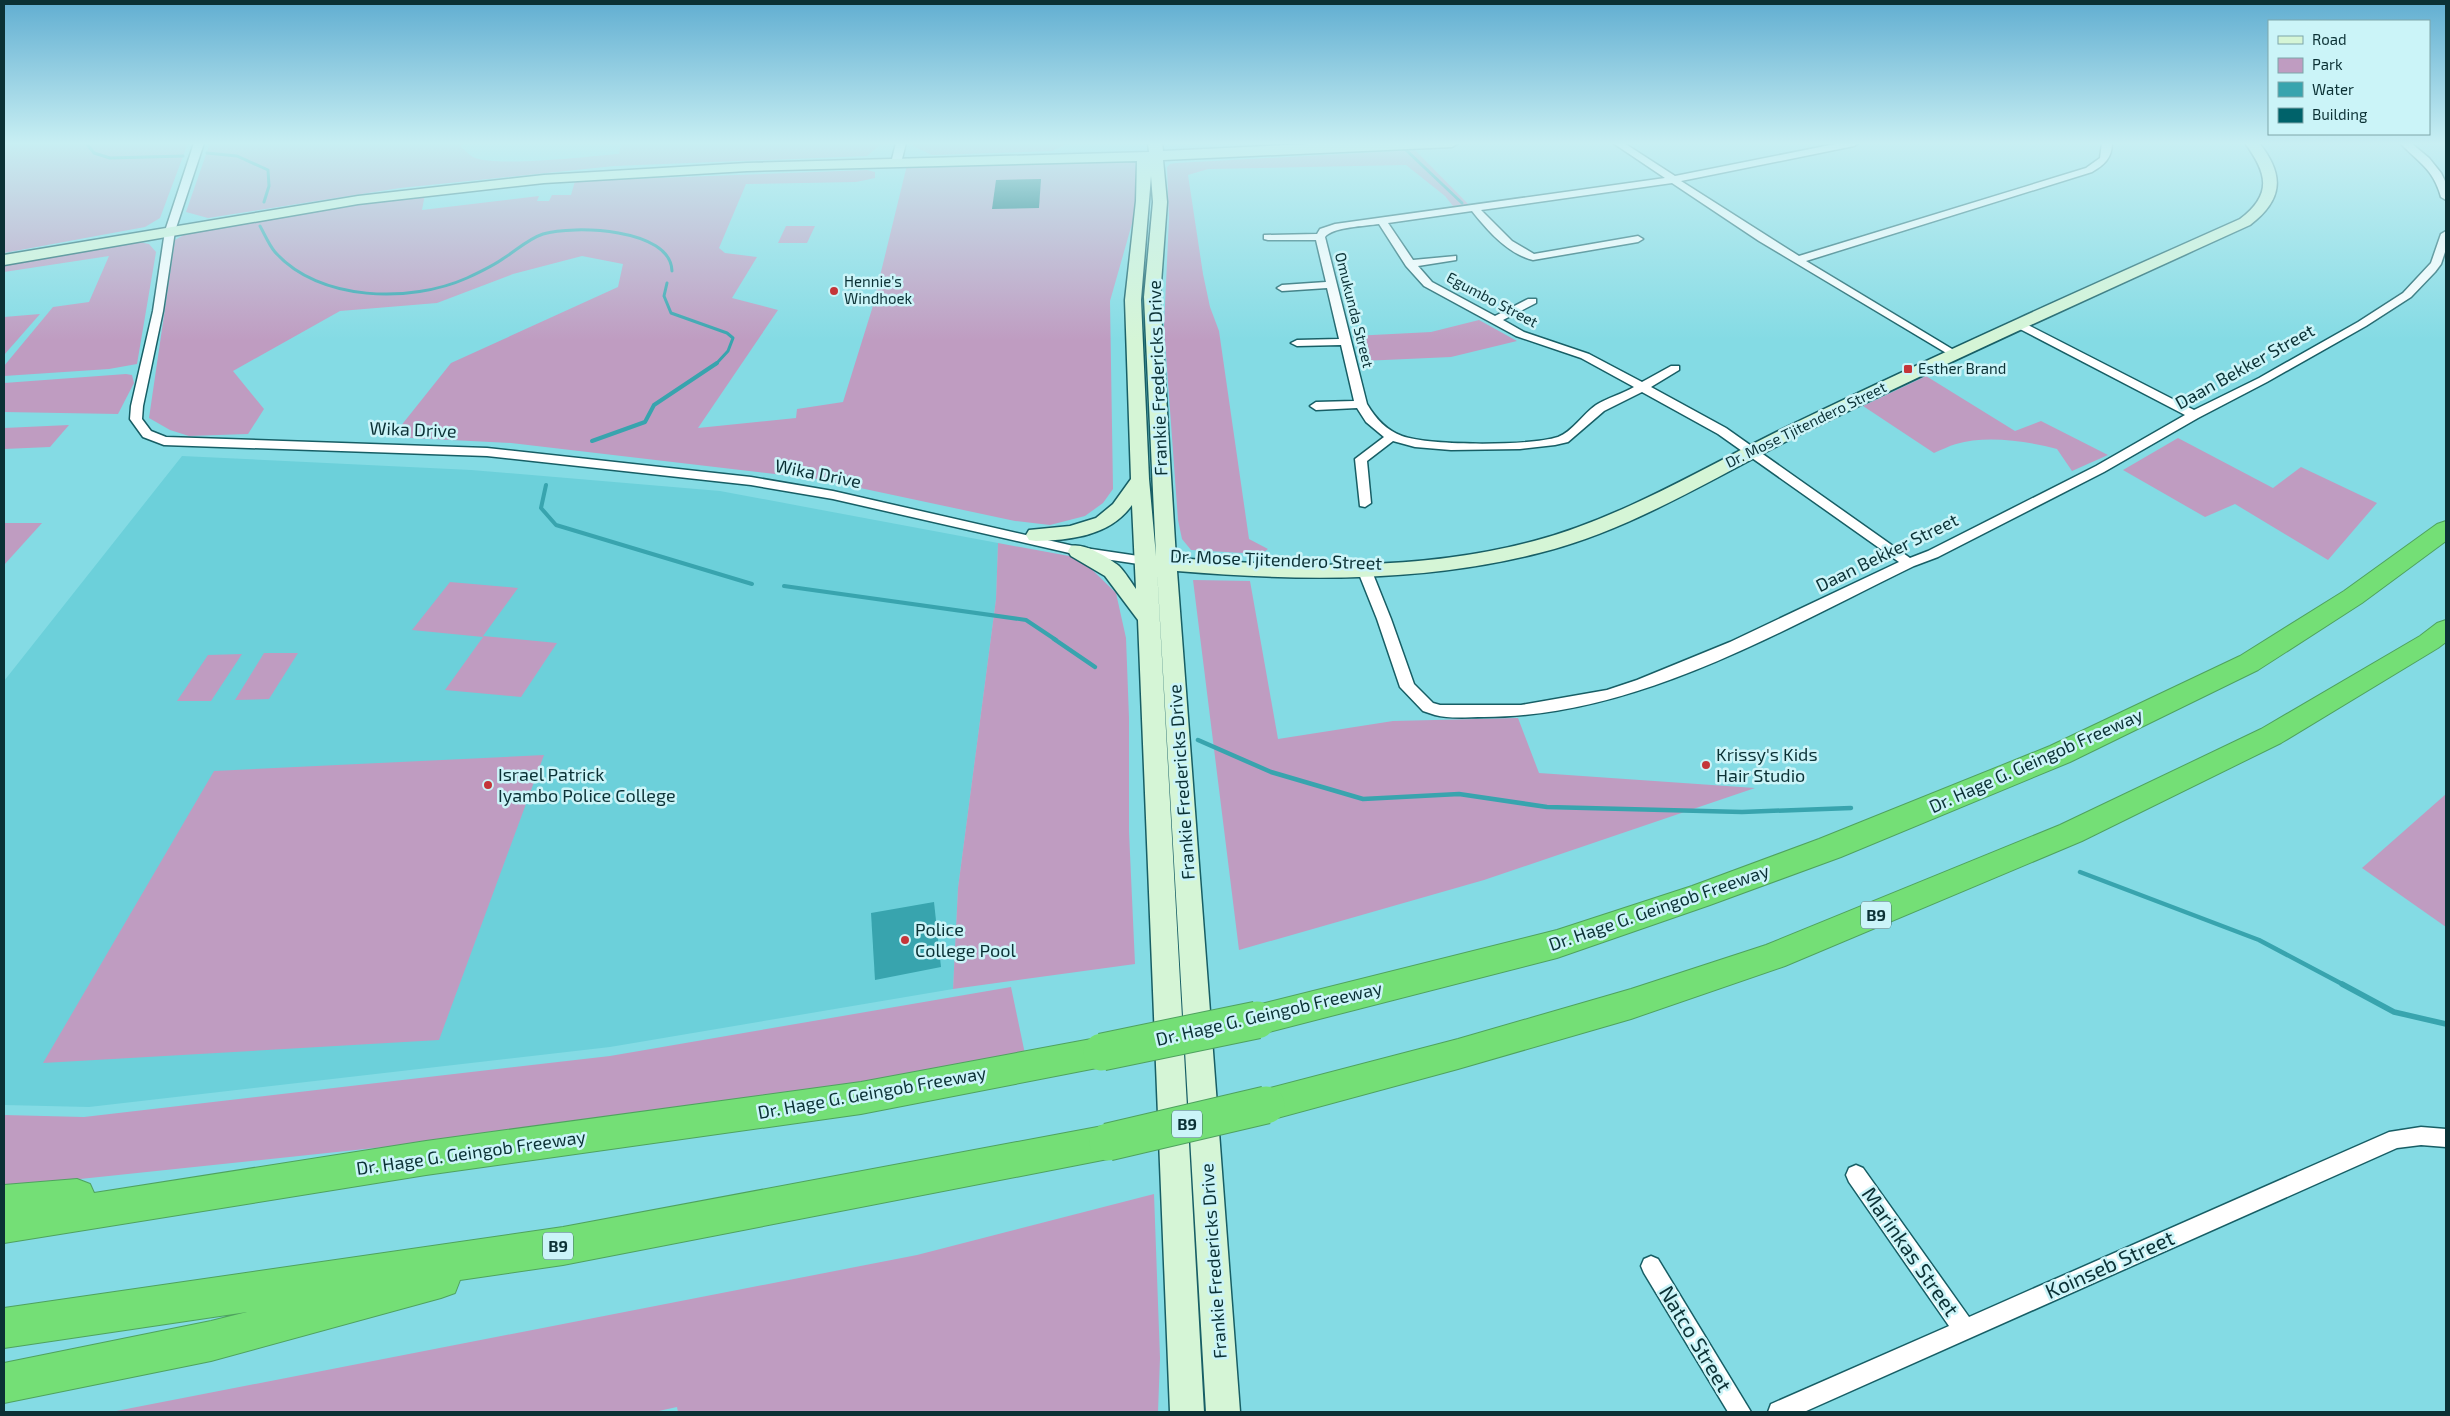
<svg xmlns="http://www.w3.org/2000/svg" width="2450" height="1416" viewBox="0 0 2450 1416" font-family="'Exo 2',sans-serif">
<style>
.built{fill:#6cd0da}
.green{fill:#bf9cc1}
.water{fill:#38a4ae}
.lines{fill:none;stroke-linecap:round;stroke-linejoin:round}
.stream-far3{stroke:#38a4ae;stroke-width:3}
.stream-far2{stroke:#38a4ae;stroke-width:4}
.stream-far1{stroke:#38a4ae;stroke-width:4.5}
.stream{stroke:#38a4ae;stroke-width:5.5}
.building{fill:#00626a}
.street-casing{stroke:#175e65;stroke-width:3}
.secondary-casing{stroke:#175e65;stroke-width:3}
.highway-casing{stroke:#4fa25f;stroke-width:2}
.street{fill:#fff;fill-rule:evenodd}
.secondary{fill:#d5f5d6;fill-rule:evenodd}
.highway{fill:#74df76;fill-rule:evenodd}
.highway-bridge-casing{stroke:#4fa25f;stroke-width:39;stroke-linecap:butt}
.highway-bridge{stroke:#74df76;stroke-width:37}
.poi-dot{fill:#c43539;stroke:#cbf4f8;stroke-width:2}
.labels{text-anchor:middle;stroke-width:5;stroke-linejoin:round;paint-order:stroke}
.far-poi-label{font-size:15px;fill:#0b3135;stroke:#cbf4f8;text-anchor:start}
.far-street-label{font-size:15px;fill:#0b3135;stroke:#cbf4f8}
.shield{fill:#cbf4f8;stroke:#456c70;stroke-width:1}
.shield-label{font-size:16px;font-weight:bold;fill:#0b3135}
.street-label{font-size:18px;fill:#0b3135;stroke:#cbf4f8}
.poi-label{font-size:18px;fill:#0b3135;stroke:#cbf4f8;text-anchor:start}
.near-street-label{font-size:21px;fill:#0b3135;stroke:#cbf4f8}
</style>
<rect width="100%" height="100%" fill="#84dbe4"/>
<!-- built -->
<polygon class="built" points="182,456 471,470 720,491 998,543 996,599 958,888 953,989 610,1047 89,1107 4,1105 4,681"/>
<!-- green -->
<g class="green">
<polygon points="4,143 188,143 160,218 145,227 4,253"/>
<path d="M210 143H461V147C465 150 469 155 473 157 496 168 590 156 619 154L621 143H882L867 156 614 166 400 188 208 218 186 212Z"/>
<polygon points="913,143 1069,143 1052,151 932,155 913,146"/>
<polygon points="1415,150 1468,204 1453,206 1445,196 1406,165 1208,169 1188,175 1203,274 1210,307 1219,331 1249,539 1268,549 1261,554 1191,550 1182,539 1178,520 1164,327 1169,218 1167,167 1170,164 1176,163"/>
<polygon points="1135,158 1139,199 1110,301 1113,489 1103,503 1085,516 1050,525 1015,521 818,479 511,443 392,437 451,363 618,287 623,264 582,256 513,274 437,303 340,311 233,371 264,409 248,434 189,436 170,430 149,418 175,240 192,230 425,194 422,210 539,196 537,201 549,201 552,195 571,195 575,181 867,170 875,172 875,178 856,182 746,184 719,248 725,253 757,257 732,298 778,310 698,428 796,418 797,409 843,402 872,309 907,165"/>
<polygon points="786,226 815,226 807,243 778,243"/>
<polygon points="139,242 149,244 156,252 137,364 109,369 4,376 4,366 53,307 89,302 109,256 4,272 4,265"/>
<polygon points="40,314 4,355 4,317"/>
<polygon points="1479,320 1517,341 1451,357 1362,361 1353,336 1431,332"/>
<polygon points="126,374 132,375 134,383 118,414 4,412 4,383"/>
<path d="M1926 376 2015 431 2041 421 2108 455 2072 471 2057 449C2027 441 1986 435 1956 444 1949 446 1941 450 1934 453L1863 406Z"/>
<polygon points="69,425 50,447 4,449 4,428"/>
<polygon points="2178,438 2273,488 2301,467 2377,503 2328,560 2235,504 2205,517 2123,470"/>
<polygon points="4,523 42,523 4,565"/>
<polygon points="998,543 1080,558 1116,593 1126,638 1129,718 1129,832 1135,964 953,989 958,888 996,599"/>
<polygon points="1193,580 1250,581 1278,739 1393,721 1518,718 1539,773 1755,788 1484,880 1239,950"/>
<polygon points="450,582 518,588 483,636 557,643 521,697 445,690 483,637 412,630"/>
<polygon points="264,653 298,653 269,699 235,700"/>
<polygon points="242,654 211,701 177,701 208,655"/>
<polygon points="544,755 439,1040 43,1063 214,771"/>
<polygon points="2446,794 2446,927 2362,868"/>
<polygon points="1011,987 1025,1054 856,1089 450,1140 4,1187 4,1115 84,1117 610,1056"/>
<polygon points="1154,1194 1160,1358 1158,1412 678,1412 677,1407 654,1412 111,1412 917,1255"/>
</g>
<!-- water -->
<polygon class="water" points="934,902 941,967 875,980 871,913"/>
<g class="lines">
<!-- stream-far3 -->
<g class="stream-far3">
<polyline points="86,143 94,153 110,158 183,156"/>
<polyline points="1405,149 1462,203"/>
<polyline points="207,153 237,156 268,170 269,186 264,202"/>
<path d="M260 226C265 235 269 245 275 252 319 302 411 303 467 278 480 272 493 266 504 258 517 250 528 239 543 234 573 225 671 228 672 271"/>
<polyline points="667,283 664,296 671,313 727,333 733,338 728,351 716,364"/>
</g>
<!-- stream-far2 -->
<g class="stream-far2">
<polyline points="592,441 645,422 654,405 717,363"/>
<polyline points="546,485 541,508 556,525 752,584"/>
<polyline points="784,586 1026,620 1056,640"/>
</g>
<!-- stream-far1 -->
<g class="stream-far1">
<polyline points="1054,639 1095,667"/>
<polyline points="1198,740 1271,772 1363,799 1459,794 1547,807 1742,812 1851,808"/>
<polyline points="2080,872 2259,940 2344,985"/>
</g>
<!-- stream -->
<polyline class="stream" points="2342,984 2394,1012 2446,1024"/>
</g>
<!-- building -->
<polygon class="building" points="1041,179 1039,208 992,209 996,180"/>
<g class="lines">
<!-- street casing -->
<g class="street-casing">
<g id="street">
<polygon points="194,143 204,143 175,231 163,311 143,406 142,419 151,431 166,437 487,448 751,477 833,491 1078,547 1145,557 1152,561 1145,565 1078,555 833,499 751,485 487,456 164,445 143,437 130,419 131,406 153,311 165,231"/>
<polygon points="896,143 906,143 901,163 896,166 891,163"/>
<path d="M1613 143H1624L1675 176 1840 143H1859L1854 146 1681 181 1799 256 2086 168 2100 158 2102 143H2112C2112 158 2104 165 2092 172L1806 261 1957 352V356L1953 357 1759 241 1672 183 1481 210 1512 241 1534 254 1638 236 1643 239 1638 242 1533 260C1508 254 1488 231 1472 211L1388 223 1413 260 1456 256V260L1418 266 1432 282 1495 316 1528 299H1536V303L1503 320 1524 332 1589 354 1642 382 1671 366H1679V370L1651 387 1726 428 1910 558 1928 551 2096 466 2185 415 2016 327V323H2024L2194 410 2259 378 2358 322 2403 293 2431 263 2441 234 2446 231V249L2441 264 2435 272 2411 297 2366 326 2267 382 2198 418 2104 472 1938 557 1914 566C1780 631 1636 717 1484 717 1468 717 1449 719 1435 715L1423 711 1400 687 1377 619 1355 564 1357 561H1367L1369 564 1391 619 1414 684 1433 703 1440 705H1521L1607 690 1637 680 1730 642 1899 562 1718 434 1642 392 1604 411 1568 442 1555 445 1520 449 1451 450 1415 447 1393 441 1367 461 1371 503 1365 507 1360 506 1355 459 1384 437 1366 422 1357 408 1316 410 1310 406 1316 402 1354 401 1341 345 1297 346 1291 343 1297 340 1339 339 1327 288 1282 291 1277 288 1282 285 1326 282 1316 240H1268L1264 239V235L1317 234 1320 229 1335 224 1665 178ZM1379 224 1406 266 1424 286 1516 336 1581 358 1634 387C1622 394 1607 398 1596 405 1583 414 1572 432 1558 437 1529 446 1430 446 1402 436 1386 430 1376 419 1367 404L1325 237C1332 227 1366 226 1379 224Z"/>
<path d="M2400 143H2411L2429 158 2441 173 2446 183V200L2441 197C2433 168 2419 163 2400 143Z"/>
<polygon points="2421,1127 2446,1129 2446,1147 2421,1145 2397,1148 1804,1412 1768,1412 1771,1404 1949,1326 1849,1182 1846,1175 1849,1168 1856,1165 1863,1168 1969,1317 2389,1132"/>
<polygon points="1651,1256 1658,1259 1751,1412 1728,1412 1644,1273 1641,1266 1644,1259"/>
</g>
</g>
<!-- secondary casing -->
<g class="secondary-casing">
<path id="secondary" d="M1148 143H1162L1163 151 1329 143H1459L1452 147 1163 160 1167 202 1160 297 1176 558C1294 567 1420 572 1534 541 1628 516 1712 462 1799 421 1944 351 2092 285 2240 219 2273 194 2267 173 2245 143H2259C2285 175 2283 200 2250 225 2103 292 1956 358 1811 429 1722 472 1636 529 1539 553 1421 583 1297 581 1177 571L1240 1412H1206L1157 569 1204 1412H1170L1138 620 1105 576 1071 556 1068 551 1071 546C1085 543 1107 557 1119 566 1125 572 1131 582 1136 589L1132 505C1110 536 1071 540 1036 541L1029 540 1026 535 1029 530 1070 526 1096 518 1113 504 1131 479 1125 300 1136 201 1137 161 747 171 544 183 358 204 4 265V255L358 196 544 175 747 163 1149 152ZM1151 176 1153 202 1144 297 1156 556 1149 479 1141 300Z"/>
</g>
<!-- highway casing -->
<g class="highway-casing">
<g id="highway">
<polygon points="2446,521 2446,541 2362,603 2258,670 2070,762 1841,857 1710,905 1557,958 1257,1035 1245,1031 1240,1020 1245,1009 1257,1005 1557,930 1692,886 1819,839 2050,746 2240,656 2344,591 2437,524"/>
<polygon points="2446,620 2446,642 2438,648 2281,743 2082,841 1785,966 1631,1019 1458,1069 1266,1121 1254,1117 1248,1105 1254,1093 1266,1089 1458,1039 1631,989 1766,945 2060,825 2261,729 2420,636 2437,623"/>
<polygon points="1102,1037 1114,1041 1119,1052 1114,1063 1102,1067 861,1114 426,1175 4,1243 4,1185 77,1179 90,1184 94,1193 426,1141 861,1082"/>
<polygon points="1108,1125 1121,1130 1126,1142 1121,1154 1108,1159 563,1265 460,1280 455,1293 441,1298 211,1361 4,1403 4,1363 211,1321 247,1312 4,1348 4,1308 563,1227"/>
</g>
</g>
<!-- street -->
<use href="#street" class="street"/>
<!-- secondary -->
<use href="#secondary" class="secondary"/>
<!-- highway -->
<use href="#highway" class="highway"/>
<!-- highway-bridge casing -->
<g class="highway-bridge-casing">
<g id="highway-bridge">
<polyline points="1102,1052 1257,1020"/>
<polyline points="1108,1142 1266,1105"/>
</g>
</g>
<!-- highway-bridge -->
<use href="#highway-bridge" class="highway-bridge"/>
</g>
<!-- sky -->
<linearGradient id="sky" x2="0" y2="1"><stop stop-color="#61aed1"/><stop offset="0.42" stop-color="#c8eff3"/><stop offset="1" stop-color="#c8eff3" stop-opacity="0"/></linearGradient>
<rect width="2450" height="341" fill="url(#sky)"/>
<!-- markers -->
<g class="poi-dot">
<circle cx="834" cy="291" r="5"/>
<rect x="1903" y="364" width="10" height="10" rx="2.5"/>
<circle cx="1706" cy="765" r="5"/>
<circle cx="488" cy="785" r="5"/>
<circle cx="905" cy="940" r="5"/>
</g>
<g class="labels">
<!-- far-poi labels -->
<g class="far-poi-label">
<text x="844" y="287">Hennie's<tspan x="844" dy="17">Windhoek</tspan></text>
<text x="1918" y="374">Esther Brand</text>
</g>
<!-- far-street labels -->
<g class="far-street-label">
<text transform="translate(1492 300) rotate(28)" y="5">Egumbo Street</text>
<text transform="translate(1354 310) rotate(76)" y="5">Omukunda Street</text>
<text transform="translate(1806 425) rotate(-26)" y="5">Dr. Mose Tjitendero Street</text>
</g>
<!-- shield labels -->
<g class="shield">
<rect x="1861" y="901.5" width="30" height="27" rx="4"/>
<rect x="1172" y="1110.5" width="30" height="27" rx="4"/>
<rect x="543" y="1232.5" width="30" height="27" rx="4"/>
</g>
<g class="shield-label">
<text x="1876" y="921">B9</text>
<text x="1187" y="1130">B9</text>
<text x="558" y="1252">B9</text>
</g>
<!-- street labels -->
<g class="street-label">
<text transform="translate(2245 367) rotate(-29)" y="6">Daan Bekker Street</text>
<text transform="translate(1158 378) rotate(-92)" y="6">Frankie Fredericks Drive</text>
<text transform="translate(413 430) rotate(2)" y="6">Wika Drive</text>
<text transform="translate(818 474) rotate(11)" y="6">Wika Drive</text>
<text transform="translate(1887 553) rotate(-26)" y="6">Daan Bekker Street</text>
<text transform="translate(1276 560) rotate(2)" y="6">Dr. Mose Tjitendero Street</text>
<text transform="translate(2036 761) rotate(-24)" y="6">Dr. Hage G. Geingob Freeway</text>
<text transform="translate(1182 782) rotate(-94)" y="6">Frankie Fredericks Drive</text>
<text transform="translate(1659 908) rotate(-19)" y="6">Dr. Hage G. Geingob Freeway</text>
<text transform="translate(1269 1014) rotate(-13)" y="6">Dr. Hage G. Geingob Freeway</text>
<text transform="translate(872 1093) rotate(-10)" y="6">Dr. Hage G. Geingob Freeway</text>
<text transform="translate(471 1153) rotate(-8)" y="6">Dr. Hage G. Geingob Freeway</text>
<text transform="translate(1214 1261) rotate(-94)" y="6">Frankie Fredericks Drive</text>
</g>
<!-- poi labels -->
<g class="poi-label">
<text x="1716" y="761">Krissy's Kids<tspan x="1716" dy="21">Hair Studio</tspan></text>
<text x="498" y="781">Israel Patrick<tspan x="498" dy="21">Iyambo Police College</tspan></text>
<text x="915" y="936">Police<tspan x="915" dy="21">College Pool</tspan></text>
</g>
<!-- near-street labels -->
<g class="near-street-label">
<text transform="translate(1910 1252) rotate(55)" y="7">Marinkas Street</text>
<text transform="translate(2110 1265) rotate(-24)" y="7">Koinseb Street</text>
<text transform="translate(1695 1339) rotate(59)" y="7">Natco Street</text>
</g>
</g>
<!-- border -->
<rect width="2450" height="1416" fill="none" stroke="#0b3135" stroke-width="10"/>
<!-- legend -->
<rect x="2268" y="20" width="162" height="115" fill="#cbf4f8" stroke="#7ea6aa"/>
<rect x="2278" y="36" width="25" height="8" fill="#d5f5d6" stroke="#7ea6aa"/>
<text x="2312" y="45" font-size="15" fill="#0b3135">Road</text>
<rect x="2278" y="58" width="25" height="15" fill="#bf9cc1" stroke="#7ea6aa"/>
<text x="2312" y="70" font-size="15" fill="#0b3135">Park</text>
<rect x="2278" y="82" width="25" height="15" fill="#38a4ae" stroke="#7ea6aa"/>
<text x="2312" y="95" font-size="15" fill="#0b3135">Water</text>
<rect x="2278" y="108" width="25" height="15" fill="#00626a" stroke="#7ea6aa"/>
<text x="2312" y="120" font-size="15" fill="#0b3135">Building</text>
</svg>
